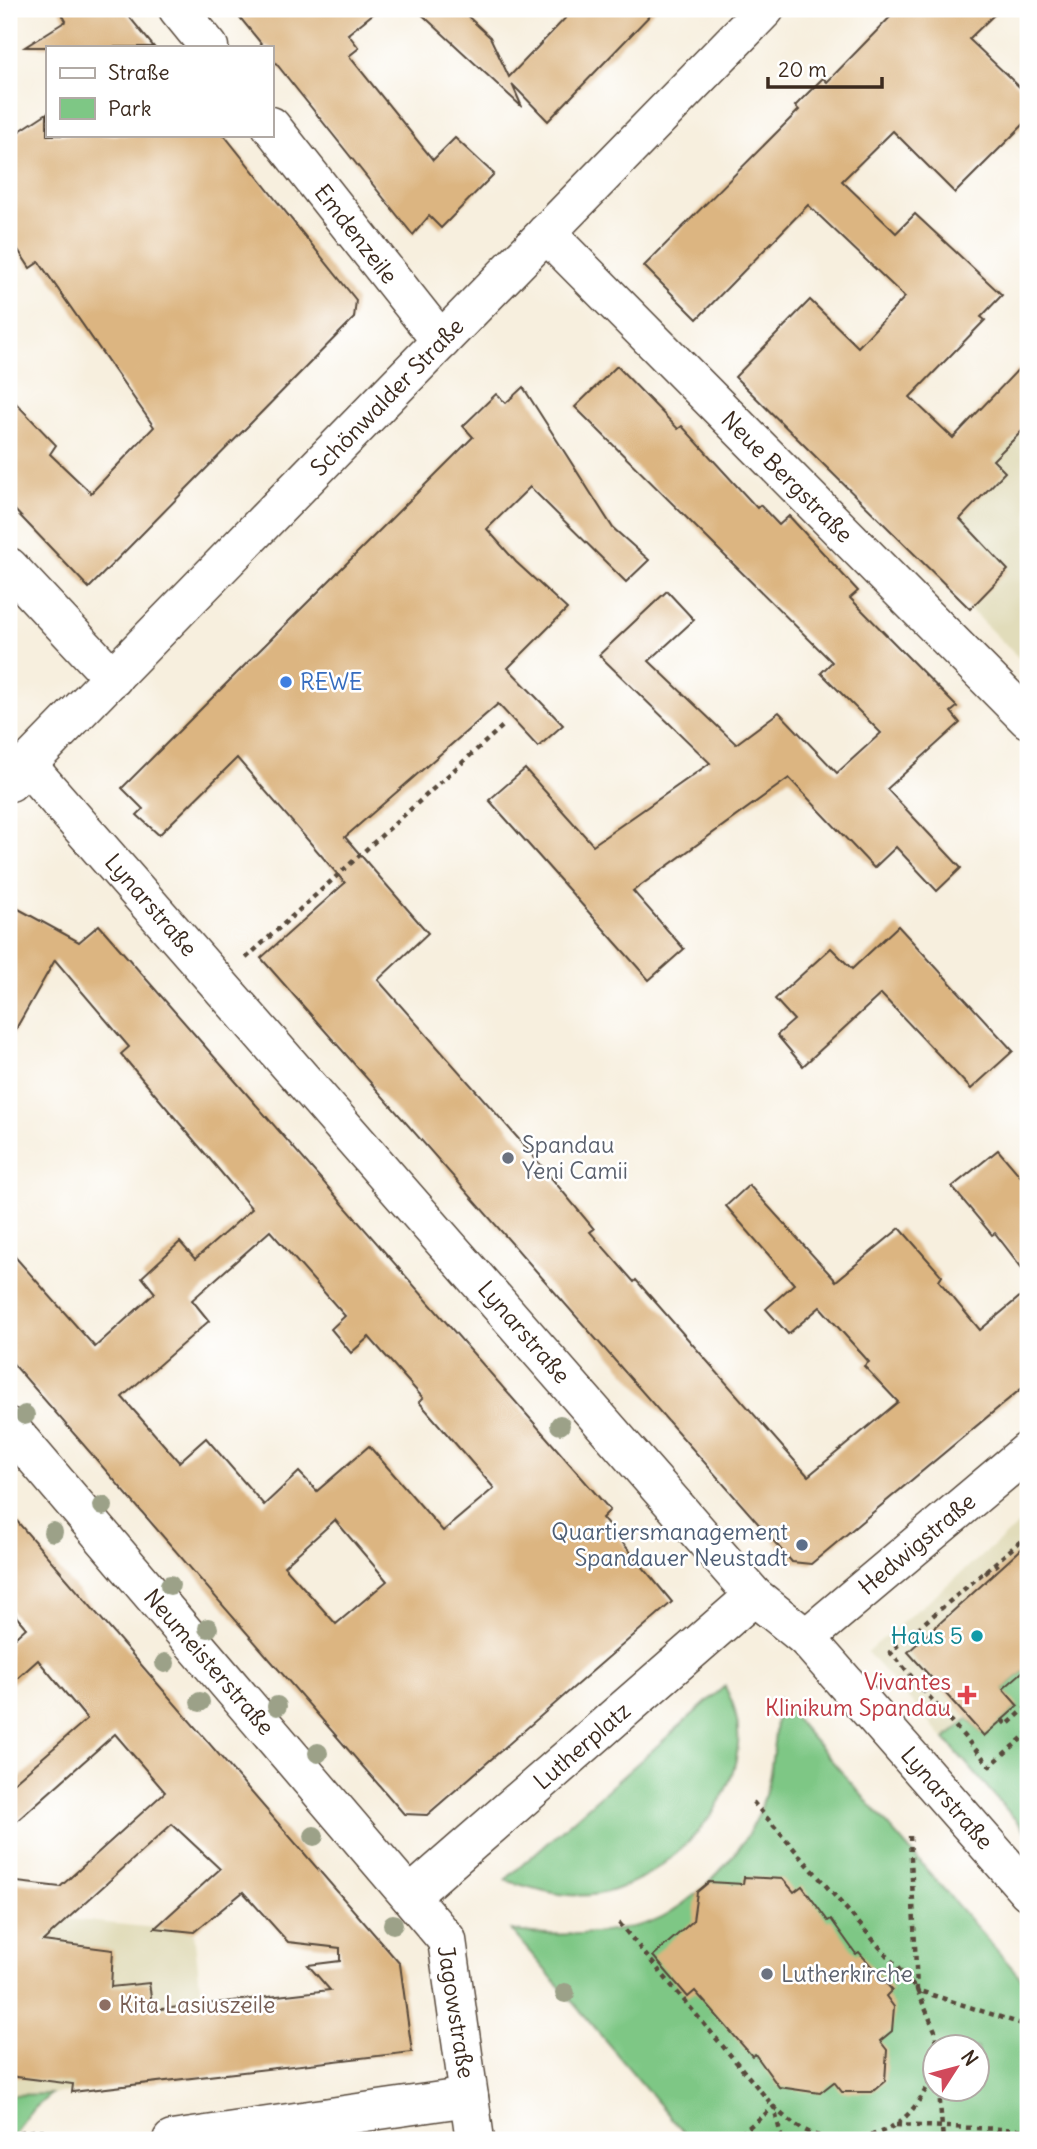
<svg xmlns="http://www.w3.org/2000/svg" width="1037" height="2149" viewBox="0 0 1037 2149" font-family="Delius,sans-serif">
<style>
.built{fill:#e1dcba}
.green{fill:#7ec785;stroke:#5c7852;stroke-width:2;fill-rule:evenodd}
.building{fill:#dcb581;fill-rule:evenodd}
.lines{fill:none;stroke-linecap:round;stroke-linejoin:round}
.minor-casing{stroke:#57483b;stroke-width:41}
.path{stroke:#57483b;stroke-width:4.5;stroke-dasharray:5 5;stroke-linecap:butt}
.minor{stroke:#fff;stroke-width:38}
.tree{fill:#9ca188}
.shop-dot{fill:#3f7fe0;stroke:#fff;stroke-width:2.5}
.worship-dot{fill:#6b7280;stroke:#fff;stroke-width:2.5}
.service-dot{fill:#5c6f8a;stroke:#fff;stroke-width:2.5}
.culture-dot{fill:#0f9aa8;stroke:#fff;stroke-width:2.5}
.health-dot{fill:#e0444e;stroke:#fff;stroke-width:2.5}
.education-dot{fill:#8d6e63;stroke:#fff;stroke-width:2.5}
.labels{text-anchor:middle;stroke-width:5;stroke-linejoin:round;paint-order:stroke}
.street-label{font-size:23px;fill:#3b2a1e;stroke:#fff}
.shop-label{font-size:23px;fill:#366cbe;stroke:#fff;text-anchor:start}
.worship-label{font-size:23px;fill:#5b616d;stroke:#fff;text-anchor:start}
.service-label{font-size:23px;fill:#4e5e75;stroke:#fff;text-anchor:end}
.culture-label{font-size:23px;fill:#0d838f;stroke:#fff;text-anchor:end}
.health-label{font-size:23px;fill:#be3a42;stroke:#fff;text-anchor:end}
.education-label{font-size:23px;fill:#785e54;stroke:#fff;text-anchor:start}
</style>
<rect width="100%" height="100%" fill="#fff"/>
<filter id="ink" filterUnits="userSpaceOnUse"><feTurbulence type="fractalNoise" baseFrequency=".0143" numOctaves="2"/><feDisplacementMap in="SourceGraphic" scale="14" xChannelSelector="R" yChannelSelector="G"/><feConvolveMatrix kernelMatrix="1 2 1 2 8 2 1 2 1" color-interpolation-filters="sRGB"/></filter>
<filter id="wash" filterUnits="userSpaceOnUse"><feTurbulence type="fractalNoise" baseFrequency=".00686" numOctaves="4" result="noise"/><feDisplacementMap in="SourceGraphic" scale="28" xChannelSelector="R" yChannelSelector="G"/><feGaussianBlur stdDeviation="1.57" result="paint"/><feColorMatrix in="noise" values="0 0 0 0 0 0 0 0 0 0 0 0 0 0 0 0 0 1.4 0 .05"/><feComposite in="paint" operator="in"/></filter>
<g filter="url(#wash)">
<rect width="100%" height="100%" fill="#f7efde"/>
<!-- built -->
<g class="built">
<polygon points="1028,425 1028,667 907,547"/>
<polygon points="1028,1517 1028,1834 867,1652"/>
<polygon points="9,1913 194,1932 210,2076 51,2094 9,2095"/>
</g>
<!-- green -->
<g class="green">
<polygon points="1028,1667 1028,1834 945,1739 968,1719 984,1735 1017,1707 1003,1689"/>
<path d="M725 1686C728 1694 733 1702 735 1711 755 1786 681 1868 614 1890 577 1903 541 1891 505 1880Z"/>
<path d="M778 1699 1028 1986V2136L1023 2140H690L511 1930C553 1938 632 1936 669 1913 703 1893 738 1856 756 1820 773 1784 774 1738 778 1699ZM936 2048H978V2090H936Z"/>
<polygon points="51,2094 28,2114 12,2140 9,2140 9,2095"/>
</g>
<g id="blocks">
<!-- building -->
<g class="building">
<polygon points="59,9 123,9 154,47 25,47 66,21"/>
<polygon points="233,9 379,9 348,34 359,48 349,56 433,160 455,138 494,174 441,228 429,216 413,235 271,57 271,47 264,47"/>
<polygon points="416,9 460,9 490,37 509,77 574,9 656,9 548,121 512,84 522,107"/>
<polygon points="898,9 1000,9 969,39 1028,95 1028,120 955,193 893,131 842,181 896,233 915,214 1002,295 981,317 985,320 910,397 953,438 1028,359 1028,425 993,460 1005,472 960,519 1008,570 970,609 735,377 810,300 858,347 905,297 808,205 697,319 644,266 799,110 795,106 823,78 827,82"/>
<polygon points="47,113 47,135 224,135 356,300 354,318 89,588 9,504 9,396 56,445 50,454 91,493 154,427 39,262 30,268 9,236 9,138"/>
<polygon points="617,366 678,429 682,426 757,508 760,505 779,525 789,516 858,591 850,598 957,707 951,712 960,723 887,789 961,868 937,891 896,847 874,868 789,778 633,891 684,949 649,980 489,800 525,769 593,845 710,763 599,655 667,591 694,620 649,661 736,744 779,712 837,773 881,733 821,673 832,662 575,407"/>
<polygon points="523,387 613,528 649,560 626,582 530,487 487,529 516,562 567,609 508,668 563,725 538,747 498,704 345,837 428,933 378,980 523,1144 594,1229 590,1232 634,1282 636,1280 808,1476 898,1402 864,1366 869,1362 820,1307 788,1334 766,1309 794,1284 726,1206 749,1185 836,1281 900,1228 942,1276 939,1281 980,1330 1028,1290 1028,1383 811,1564 792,1562 261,958 345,883 237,758 159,835 137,815 143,809 122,788 473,437 463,426 496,394 506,403"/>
<path d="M13 906 79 942 99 925 610 1510 602 1518 672 1602 427 1815 404 1814 9 1359V1250L95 1347 155 1293 142 1277 180 1242 195 1259 252 1209 121 1054 129 1047 55 960 9 1041V924L15 913ZM270 1231 345 1316 331 1329 351 1353 369 1337 423 1398 419 1402 494 1488 443 1531 369 1446 317 1491 299 1472 264 1505 206 1438 179 1462 122 1397 209 1321 192 1300ZM335 1520 387 1581 336 1624 284 1566Z"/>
<polygon points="898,926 1013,1051 971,1089 881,994 803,1066 777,1035 794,1020 775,999 831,948 852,969"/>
<polygon points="998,1150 1028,1185 1028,1276 995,1233 992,1235 952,1187"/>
<path d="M9 1512 400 1964 412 2052 72 2092 73 2084 9 2076V1881L60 1887 165 1792 115 1734 9 1828V1787L87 1719 38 1660 9 1686V1643L26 1628 9 1608ZM172 1824 220 1869 155 1928 194 1932 243 1892 288 1942 340 1948V1961L308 1965 330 1990 153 2010 149 1983 111 1987 113 1950 43 1941Z"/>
<polygon points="1028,1543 1028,1667 1003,1689 1018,1706 984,1736 908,1652"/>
<polygon points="744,1877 783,1879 794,1892 802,1886 828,1921 831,1919 856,1954 859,1952 892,1990 886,1996 894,2007 892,2031 880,2041 887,2050 885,2081 872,2092 842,2092 834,2082 820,2093 779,2087 755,2054 752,2056 695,1991 688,1997 653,1956 693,1921 697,1892 709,1882 743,1884"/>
</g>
</g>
</g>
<g filter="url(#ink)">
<use href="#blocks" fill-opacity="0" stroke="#57483b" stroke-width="2"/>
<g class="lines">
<!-- minor casing -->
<g class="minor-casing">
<g id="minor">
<polyline points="178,9 209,47"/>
<polyline points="271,126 441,341"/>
<polyline points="546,233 1028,719"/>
<polyline points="9,567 113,678"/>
<polyline points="27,765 754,1596 806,1638 1028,1891"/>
<polyline points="10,782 765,9"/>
<polyline points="9,1427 447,1940 475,2140"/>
<polyline points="806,1638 1028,1451"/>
<polyline points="410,1896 754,1596"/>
<polyline points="172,2140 469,2097"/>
</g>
</g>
<!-- path -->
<g class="path">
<polyline points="246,958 505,724"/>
<polyline points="1028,1535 890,1652 990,1766 1028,1733"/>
<polyline points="995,1563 999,1568"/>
<polyline points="985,1570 991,1577"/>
<polyline points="1002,1720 1007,1725 1028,1706"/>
<polyline points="753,1802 917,1990 936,2033 937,2048"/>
<polyline points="910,1836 917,1990 1028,2026"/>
<path d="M619 1923 774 2107C793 2126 810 2136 837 2140"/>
<polyline points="939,2090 943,2140"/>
<polyline points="896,2125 1028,2130"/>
<polyline points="9,2133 46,2130"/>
<polyline points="733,2140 774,2107 782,2140"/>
<path d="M851 2140C900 2131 915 2114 936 2069"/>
</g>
<!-- minor -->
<use href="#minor" class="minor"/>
</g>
<!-- trees -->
<g class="tree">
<circle cx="25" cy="1415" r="10"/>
<circle cx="560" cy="1425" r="10"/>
<circle cx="103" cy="1506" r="10"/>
<circle cx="53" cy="1532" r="10"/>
<circle cx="170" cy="1585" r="10"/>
<circle cx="208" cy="1628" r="10"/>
<circle cx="165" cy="1663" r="10"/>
<circle cx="200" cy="1702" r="10"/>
<circle cx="277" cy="1706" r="10"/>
<circle cx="318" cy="1753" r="10"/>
<circle cx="314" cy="1836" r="10"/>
<circle cx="393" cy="1924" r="10"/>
<circle cx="565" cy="1993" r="10"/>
</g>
</g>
<!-- markers -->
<circle class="shop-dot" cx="286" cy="682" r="7"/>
<g class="worship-dot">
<circle cx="508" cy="1158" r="7"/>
<circle cx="767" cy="1974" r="7"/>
</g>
<circle class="service-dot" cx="802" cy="1545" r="7"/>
<circle class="culture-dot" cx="977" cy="1636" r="7"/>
<path class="health-dot" d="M963.5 1684.5h7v7h7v7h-7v7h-7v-7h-7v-7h7z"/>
<circle class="education-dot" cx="105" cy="2005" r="7"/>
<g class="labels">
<!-- street labels -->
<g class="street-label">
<text transform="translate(356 234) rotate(52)" y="8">Emdenzeile</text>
<text transform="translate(387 397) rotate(-46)" y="8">Schönwalder Straße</text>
<text transform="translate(787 477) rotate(45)" y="8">Neue Bergstraße</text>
<text transform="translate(151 905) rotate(49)" y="8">Lynarstraße</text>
<text transform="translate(524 1332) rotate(49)" y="8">Lynarstraße</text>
<text transform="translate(917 1544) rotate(-40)" y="8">Hedwigstraße</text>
<text transform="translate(209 1662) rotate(49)" y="8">Neumeisterstraße</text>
<text transform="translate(582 1746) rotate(-41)" y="8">Lutherplatz</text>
<text transform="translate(947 1798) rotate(49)" y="8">Lynarstraße</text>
<text transform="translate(456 2012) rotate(81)" y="8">Jagowstraße</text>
</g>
<!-- shop labels -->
<g class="shop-label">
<text x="300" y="690">REWE</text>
</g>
<!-- worship labels -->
<g class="worship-label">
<text x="522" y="1153">Spandau<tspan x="522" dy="26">Yeni Camii</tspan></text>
<text x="781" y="1982">Lutherkirche</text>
</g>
<!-- service labels -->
<g class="service-label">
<text x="788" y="1540">Quartiersmanagement<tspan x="788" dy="26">Spandauer Neustadt</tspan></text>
</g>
<!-- culture labels -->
<g class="culture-label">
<text x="963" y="1644">Haus 5</text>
</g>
<!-- health labels -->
<g class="health-label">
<text x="951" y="1690">Vivantes<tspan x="951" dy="26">Klinikum Spandau</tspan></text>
</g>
<!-- education labels -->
<g class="education-label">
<text x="119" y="2013">Kita Lasiuszeile</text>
</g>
</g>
<!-- margin -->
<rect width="1037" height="2149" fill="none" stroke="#fff" stroke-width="35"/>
<!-- legend -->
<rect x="46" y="46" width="228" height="91" fill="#ffffff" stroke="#b1aaa5" stroke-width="2"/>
<rect x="60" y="68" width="35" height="10" fill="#ffffff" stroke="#b1aaa5" stroke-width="2"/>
<text x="108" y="80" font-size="21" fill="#3b2a1e">Straße</text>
<rect x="60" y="98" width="35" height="21" fill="#7ec785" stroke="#b1aaa5" stroke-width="2"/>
<text x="108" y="116" font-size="21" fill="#3b2a1e">Park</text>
<!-- north arrow -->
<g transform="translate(956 2068) rotate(54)"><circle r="33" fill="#ffffff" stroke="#b1aaa5" stroke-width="2"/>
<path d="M0-5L12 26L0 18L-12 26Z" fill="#d1495b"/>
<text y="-10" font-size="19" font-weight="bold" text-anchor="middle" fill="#3b2a1e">N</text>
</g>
<!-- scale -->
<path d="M768 77v10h114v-10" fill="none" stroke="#3b2a1e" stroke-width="3.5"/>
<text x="778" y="77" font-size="21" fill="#3b2a1e" stroke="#ffffff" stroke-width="5" paint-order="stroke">20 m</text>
</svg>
